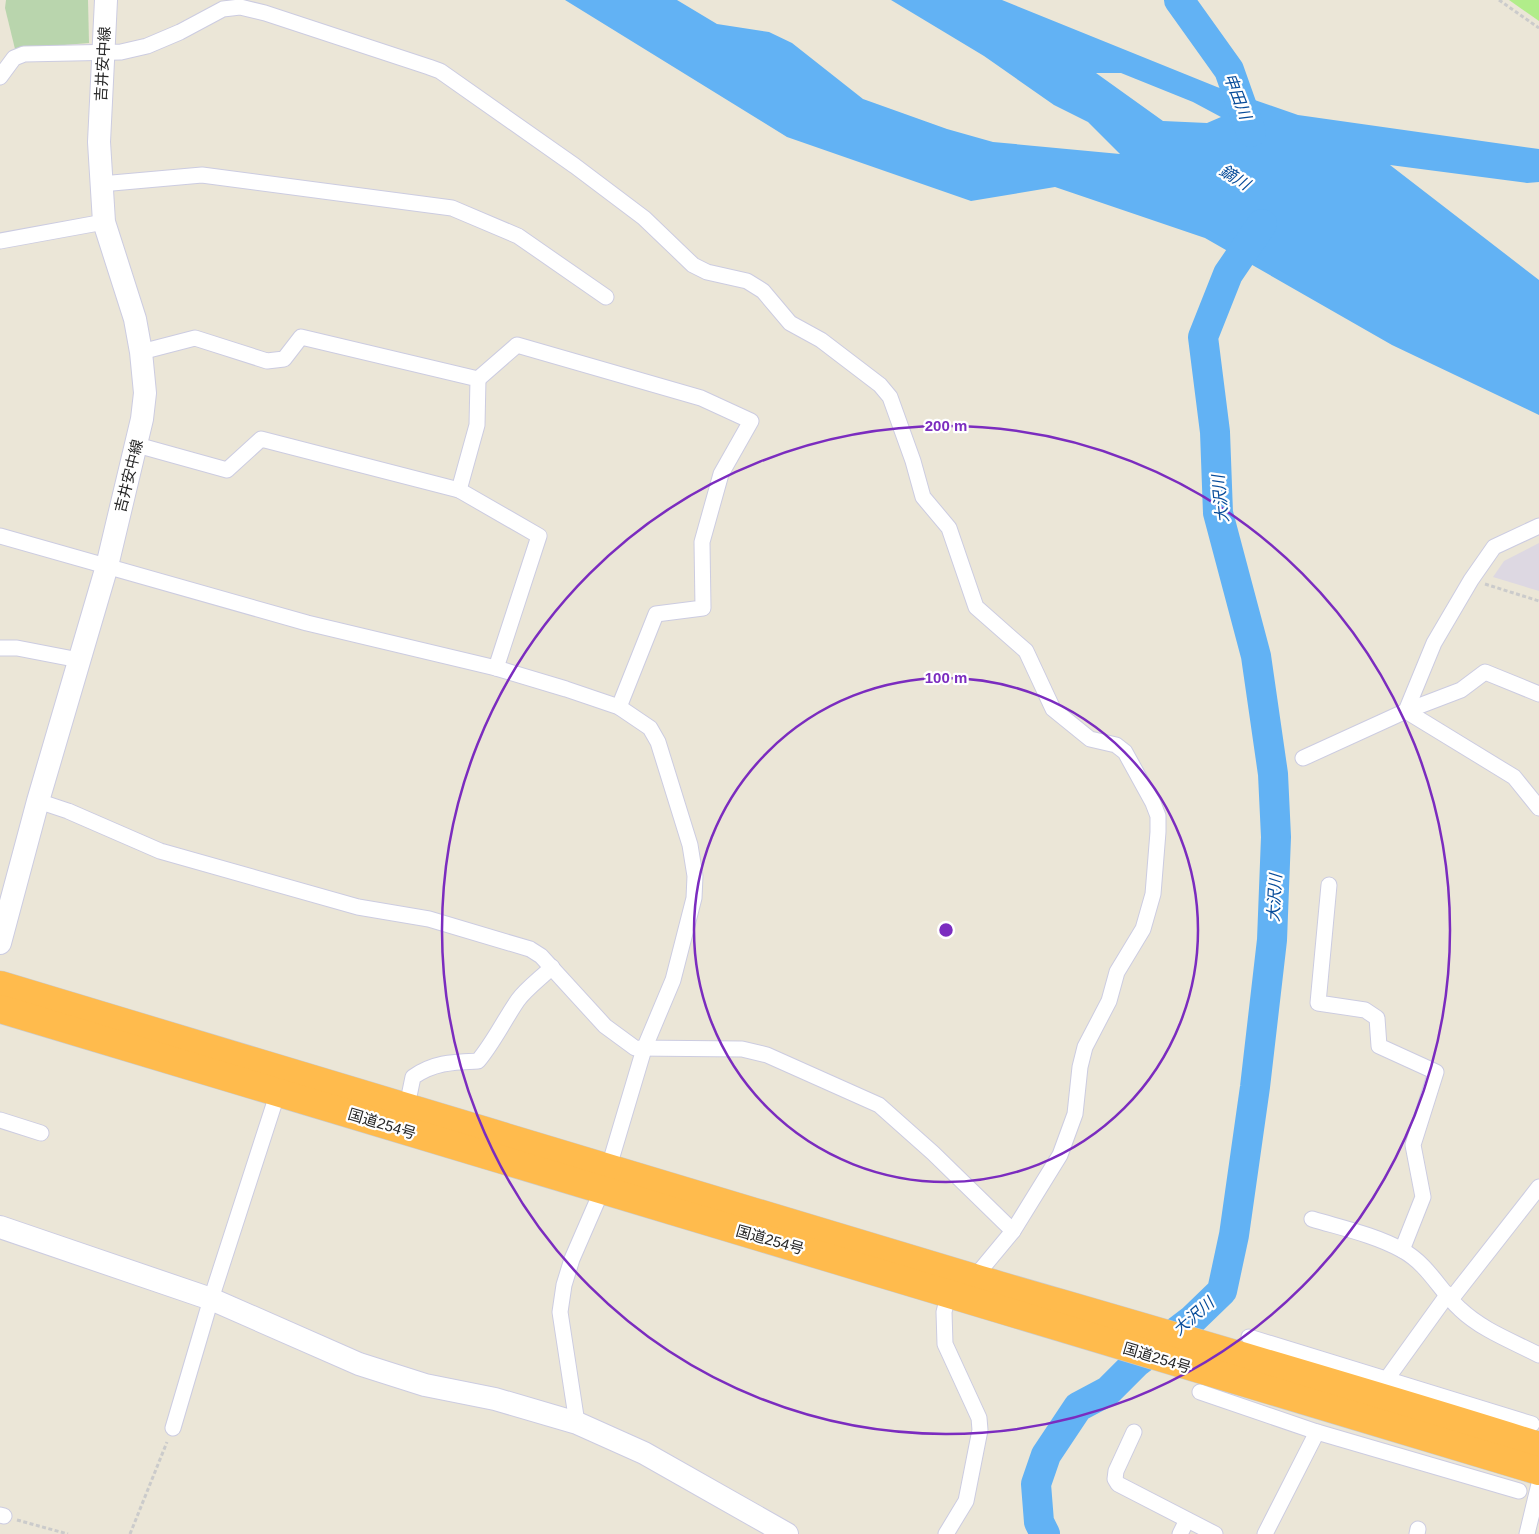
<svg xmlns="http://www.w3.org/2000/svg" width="1539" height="1534" viewBox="0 0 1539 1534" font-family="Arial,'Noto Sans JP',sans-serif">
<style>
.industrial{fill:#ddd8e2}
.cemetery{fill:#b9d5ad}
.pitch{fill:#b1ed8a}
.water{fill:#62b2f4;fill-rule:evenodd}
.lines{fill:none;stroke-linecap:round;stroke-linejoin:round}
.river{stroke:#62b2f4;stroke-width:30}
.street-casing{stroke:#cccce1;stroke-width:17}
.secondary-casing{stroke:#cccce1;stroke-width:24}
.highway-casing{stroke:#cbcbcb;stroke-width:29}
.path{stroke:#cbcbcb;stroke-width:3;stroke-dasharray:4 2.5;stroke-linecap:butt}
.street{stroke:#fff;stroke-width:15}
.secondary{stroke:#fff;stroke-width:22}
.highway{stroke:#ffbb4d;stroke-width:28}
.ring{fill:none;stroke:#7b2cbf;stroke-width:2.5}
.labels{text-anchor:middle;stroke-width:4.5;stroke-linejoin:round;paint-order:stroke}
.street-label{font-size:15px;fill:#272727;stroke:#fff}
.water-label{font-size:16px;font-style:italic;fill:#074c9a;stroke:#fff}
.centre{fill:#7b2cbf;stroke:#fff;stroke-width:2.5}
.ring-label{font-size:15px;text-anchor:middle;font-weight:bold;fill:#7b2cbf;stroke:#fff;stroke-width:4.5;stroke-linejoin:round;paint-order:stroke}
</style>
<rect width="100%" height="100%" fill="#ebe6d7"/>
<!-- industrial -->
<polygon class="industrial" points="1539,543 1539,591 1493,577 1504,561"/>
<!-- cemetery -->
<polygon class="cemetery" points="6,0 88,0 89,43 15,49 5,8"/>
<!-- pitch -->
<polygon class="pitch" points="1509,0 1539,0 1539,21"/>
<!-- water -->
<path class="water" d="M565 0H677L717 24 769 32 792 43 863 99 947 129 993 142 1120 154 1088 122 1054 105 984 56 891 0H1002L1217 87 1298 115 1539 149V182L1527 183 1390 165 1539 280V415L1392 345 1205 238 1055 187 971 201 787 137ZM1096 73H1121L1193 102 1221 117 1207 123 1163 121Z"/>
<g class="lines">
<!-- river -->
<g class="river">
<polyline points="1179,0 1229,70 1251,132"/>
<polyline points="1045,1534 1039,1522 1036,1484 1046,1455 1078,1407 1108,1391 1137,1362 1192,1320 1222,1291 1234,1235 1255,1087 1272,940 1276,837 1273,774 1256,656 1218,513 1215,432 1203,337 1228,274 1262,224"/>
</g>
<!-- street casing -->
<g class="street-casing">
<g id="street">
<polyline points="0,77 14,58 24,54 121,52 147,46 180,32 223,9 240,7 265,13 429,67 440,71 575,166 644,218 693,265 707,272 747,281 763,291 790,323 821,340 880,385 890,397 913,461 923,497 949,528 976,607 1026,651 1053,709 1090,739 1116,745 1125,752 1153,803 1158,816 1158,832 1153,894 1143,929 1117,972 1109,1001 1085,1047 1080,1067 1075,1114 1060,1155 1013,1231 974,1278"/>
<polyline points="101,184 202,175 452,208 518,236 606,297"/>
<polyline points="0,241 104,222"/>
<polyline points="141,352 195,338 267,361 284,359 301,337 478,379 477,425 459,490"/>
<polyline points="478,379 517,345 701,398 751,421 721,474 702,542 703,608 656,614 619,707"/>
<polyline points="137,445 227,470 261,439 459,490 539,536 496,668"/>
<polyline points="0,536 307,623 496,668 566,689 619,707 650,728 658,742 690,845 695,876 694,898 673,980 644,1049 602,1190 572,1259 564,1285 560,1312 577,1423"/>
<polyline points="0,648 17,648 79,660"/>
<polyline points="1406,711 1514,777 1539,808"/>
<polyline points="1406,711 1461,690 1485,672 1539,694"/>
<polyline points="1303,758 1406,711 1434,643 1471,580 1494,547 1539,526"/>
<polyline points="38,801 68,811 160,851 358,907 429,919 530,949 541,956 605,1026 635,1048 742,1049 767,1055 879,1105 933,1153 1013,1231"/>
<polyline points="1329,885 1318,1003 1365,1010 1377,1018 1379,1046 1436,1072 1413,1145 1423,1197 1402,1250"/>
<path d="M407 1106 413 1077C434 1062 454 1062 478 1061 494 1042 504 1020 518 1000 527 988 541 978 552 967"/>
<polyline points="0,1120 41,1133"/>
<path d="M1312 1219C1342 1228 1375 1235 1402 1250 1429 1265 1439 1290 1460 1309 1482 1330 1512 1341 1539 1355"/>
<polyline points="1452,1298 1539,1187"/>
<polyline points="1249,1337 1532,1424"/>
<polyline points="1386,1380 1448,1294"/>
<polyline points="1200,1392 1317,1432 1519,1491"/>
<polyline points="173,1428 211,1299 278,1092"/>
<polyline points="1134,1432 1116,1471 1115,1479 1118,1484 1215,1534"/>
<polyline points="0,1515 4,1516"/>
<polyline points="946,1534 966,1501 980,1430 979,1418 945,1344 944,1312 949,1292"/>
<polyline points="1180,1534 1187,1520"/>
<polyline points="1265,1534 1317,1432"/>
<polyline points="1417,1534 1418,1529"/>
<polyline points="1527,1534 1539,1484"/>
</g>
</g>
<!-- secondary casing -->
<g class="secondary-casing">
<g id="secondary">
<polyline points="0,943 38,801 107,566 142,419 145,393 141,352 135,319 104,222 99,142 106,0"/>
<polyline points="0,1227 211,1299 359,1364 425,1385 495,1399 577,1423 644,1453 787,1534"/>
</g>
</g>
<!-- highway casing -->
<g class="highway-casing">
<g id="highway">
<path d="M0 985C325 1080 649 1183 974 1278 1163 1333 1352 1387 1539 1446"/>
<polyline points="0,1009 1539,1471"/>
</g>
</g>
<!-- path -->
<g class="path">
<polyline points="1499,0 1539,28"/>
<polyline points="1485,584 1539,601"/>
<polyline points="17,1520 68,1534"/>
<polyline points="130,1534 167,1442"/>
</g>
<!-- street -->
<use href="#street" class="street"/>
<!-- secondary -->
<use href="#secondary" class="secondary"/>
<!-- highway -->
<use href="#highway" class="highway"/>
</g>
<!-- distance rings -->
<g class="ring">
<circle cx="946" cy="930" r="252"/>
<circle cx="946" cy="930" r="504"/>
</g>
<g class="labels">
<!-- street labels -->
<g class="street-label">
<text transform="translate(103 64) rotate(-87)" y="5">吉井安中線</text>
<text transform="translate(129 476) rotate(-76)" y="5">吉井安中線</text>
<text transform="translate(382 1124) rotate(17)" y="5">国道254号</text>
<text transform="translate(770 1240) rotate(16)" y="5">国道254号</text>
<text transform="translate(1157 1358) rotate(17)" y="5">国道254号</text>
</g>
<!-- water labels -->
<g class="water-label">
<text transform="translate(1238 96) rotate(69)" y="6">申田川</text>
<text transform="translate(1235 177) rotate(32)" y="6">鏑川</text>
<text transform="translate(1220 499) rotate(-96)" y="6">大沢川</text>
<text transform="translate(1274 898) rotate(-87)" y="6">大沢川</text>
<text transform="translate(1193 1316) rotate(-41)" y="6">大沢川</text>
</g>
</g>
<circle cx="946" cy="930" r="8" class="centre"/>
<g class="ring-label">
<text x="946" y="431">200 m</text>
<text x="946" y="683">100 m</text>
</g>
</svg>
